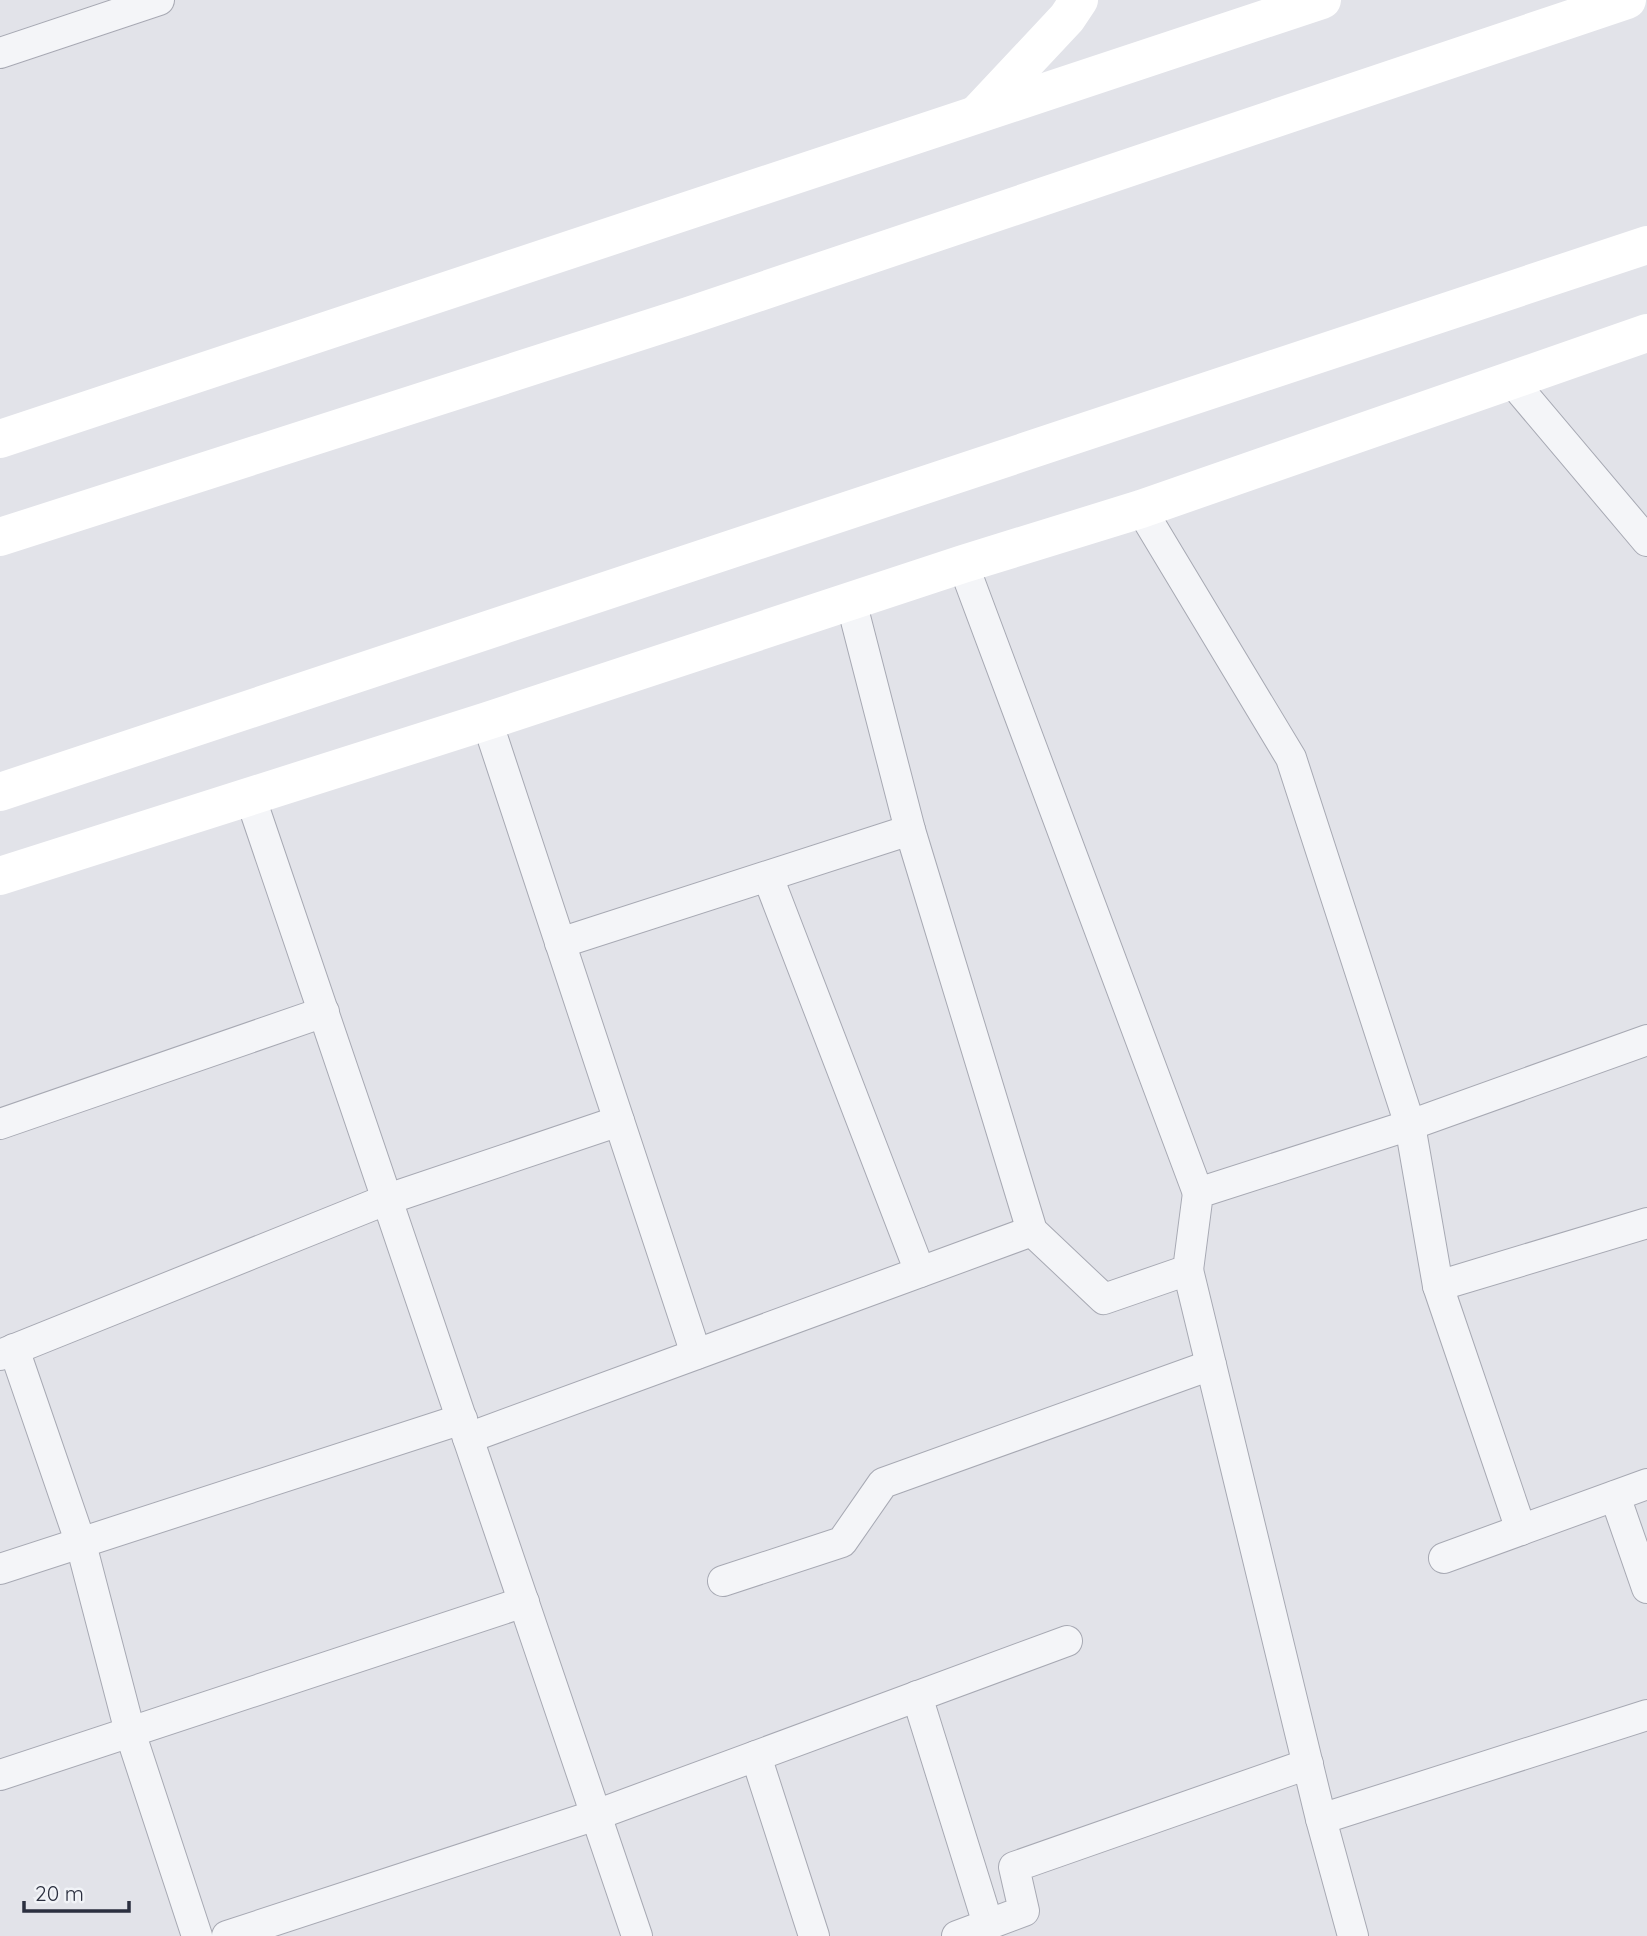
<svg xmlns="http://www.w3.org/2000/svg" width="1647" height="1936" viewBox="0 0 1647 1936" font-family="Quicksand,sans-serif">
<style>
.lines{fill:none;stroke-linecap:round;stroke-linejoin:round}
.street-casing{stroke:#a7a9b3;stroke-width:32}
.street{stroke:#f4f5f8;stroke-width:30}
.secondary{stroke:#fff;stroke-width:38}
</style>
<rect width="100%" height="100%" fill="#e2e3e9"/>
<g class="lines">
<!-- street casing -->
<g class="street-casing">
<g id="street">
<polyline points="0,53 159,0"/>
<polyline points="1512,381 1647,541"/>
<polyline points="1141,509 1291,758 1410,1125 1438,1286 1521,1530"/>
<polyline points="963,564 1198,1193"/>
<polyline points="851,601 910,830 1032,1231 1104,1299 1188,1270 1198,1193 1410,1125 1647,1040"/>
<polyline points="487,721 696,1354"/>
<polyline points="250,796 637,1936"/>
<polyline points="768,877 920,1272"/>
<polyline points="560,943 910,830"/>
<polyline points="0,1124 324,1012"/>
<polyline points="1188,1270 1321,1819 1353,1936"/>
<polyline points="1438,1286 1647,1223"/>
<polyline points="14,1349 81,1544 130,1732 197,1936"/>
<polyline points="0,1355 388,1199 619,1121"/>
<polyline points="468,1438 1032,1231"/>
<polyline points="1615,1496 1647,1588"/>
<polyline points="1444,1558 1647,1484"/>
<polyline points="0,1569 462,1419"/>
<polyline points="723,1581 842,1542 883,1483 1211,1365"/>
<polyline points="917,1696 988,1924"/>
<polyline points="756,1756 814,1936"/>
<polyline points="0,1775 524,1602"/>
<polyline points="1321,1819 1647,1715"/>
<polyline points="227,1936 596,1815 1067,1641"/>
<polyline points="957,1936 1024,1911 1014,1867 1308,1764"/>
</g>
</g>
<!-- street -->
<use href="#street" class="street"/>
<!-- secondary -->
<g class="secondary">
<polyline points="978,113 1067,18 1079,0"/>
<polyline points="0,439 1322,0"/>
<polyline points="0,537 688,316 1627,0"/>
<polyline points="0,792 1647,245"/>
<polyline points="0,876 487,721 963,564 1141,509 1647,333"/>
</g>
</g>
<!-- scale -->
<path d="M24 1901v10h105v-10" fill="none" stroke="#2b2f3f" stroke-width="3.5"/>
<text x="35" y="1901" font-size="21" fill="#2b2f3f" stroke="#f1f3f7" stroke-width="5" paint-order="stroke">20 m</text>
</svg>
